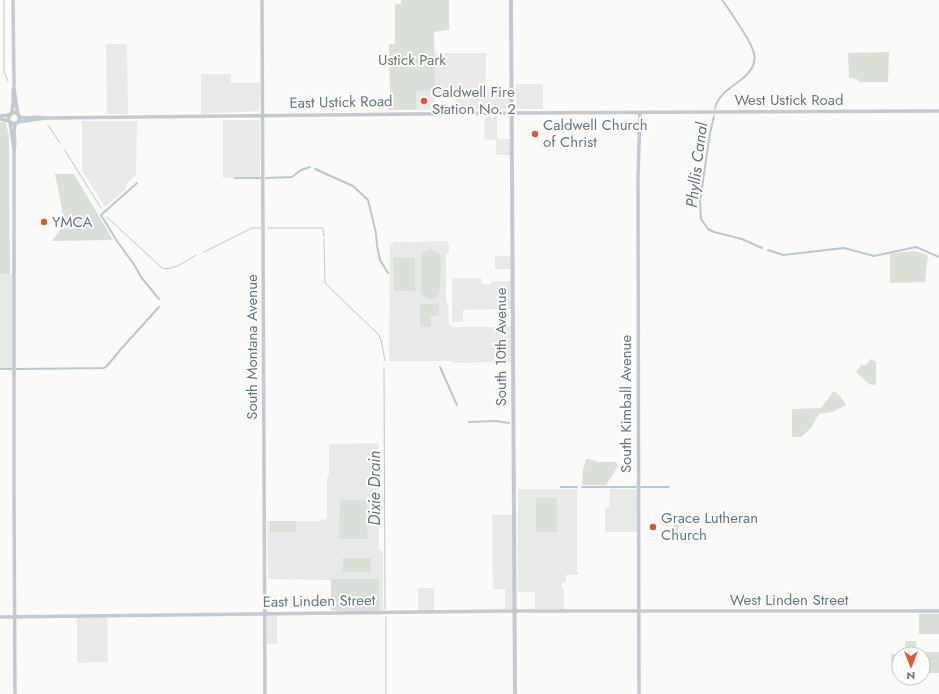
<svg xmlns="http://www.w3.org/2000/svg" width="939" height="694" viewBox="0 0 939 694" font-family="Jost,sans-serif">
<style>
.built{fill:#e8e9e9}
.green{fill:#dadfd7}
.lines{fill:none;stroke-linecap:round;stroke-linejoin:round}
.stream{stroke:#bbc7cb;stroke-width:1}
.canal{stroke:#bbc7cb;stroke-width:2}
.secondary{stroke:#c3c9ce;stroke-width:3.5}
.primary{stroke:#c3c9ce;stroke-width:4}
.poi-dot{fill:#e4572e;stroke:#fff;stroke-width:1.5}
.labels{text-anchor:middle;stroke-width:4;stroke-linejoin:round;paint-order:stroke}
.park-label{font-size:15px;fill:#687a64;stroke:#fff}
.poi-label{font-size:15px;fill:#657683;stroke:#fff;text-anchor:start}
.street-label{font-size:15px;fill:#657683;stroke:#fff}
.water-label{font-size:16px;font-style:italic;fill:#60757c;stroke:#fff}
</style>
<rect width="100%" height="100%" fill="#fafaf8"/>
<!-- built -->
<g class="built">
<polygon points="106,44 127,44 128,114 107,114"/>
<polygon points="435,53 486,53 486,71 484,89 510,89 510,108 508,109 456,110 456,93 435,93 435,110 416,110 416,90 435,90"/>
<polygon points="201,74 231,74 231,83 260,83 259,111 201,114"/>
<polygon points="516,84 543,84 543,109 519,109 516,107"/>
<polygon points="485,117 497,117 497,137 499,137 499,139 510,139 510,155 496,155 496,140 484,139"/>
<polygon points="223,120 258,120 260,121 260,178 223,178"/>
<polygon points="82,121 137,121 136,175 126,184 126,189 105,207 82,170"/>
<polygon points="444,241 447,241 449,245 449,253 446,254 446,303 448,303 449,325 453,327 511,327 511,362 454,363 451,361 389,361 390,244 395,242"/>
<rect x="495" y="256" width="16" height="13"/>
<polygon points="0,274 13,274 14,369 0,369"/>
<polygon points="452,278 481,278 482,284 491,284 491,281 511,281 511,309 463,310 463,322 452,322"/>
<polygon points="377,443 379,446 379,550 383,551 383,611 332,611 331,580 268,579 267,521 320,521 320,520 327,519 327,479 329,474 329,444"/>
<polygon points="518,489 577,489 577,572 579,572 578,575 566,575 566,582 562,583 562,588 564,590 564,609 535,609 535,592 518,592"/>
<polygon points="610,489 637,489 638,532 605,532 605,508 609,508"/>
<polygon points="492,515 512,515 513,607 510,609 505,609 505,589 493,589"/>
<rect x="418" y="588" width="16" height="23"/>
<polygon points="77,616 107,616 108,662 77,663"/>
<rect x="267" y="616" width="10" height="28"/>
</g>
<!-- green -->
<g class="green">
<polygon points="401,0 449,0 449,30 434,32 435,90 416,91 416,110 390,110 388,109 388,101 390,101 389,44 395,44 395,4 401,4"/>
<polygon points="889,52 888,82 861,82 858,81 857,79 849,78 848,53"/>
<polygon points="0,122 6,123 9,136 10,274 0,274"/>
<polygon points="55,174 74,174 113,240 52,241 65,224"/>
<polygon points="430,249 438,252 441,258 440,292 438,296 432,300 424,297 421,292 421,256 424,252"/>
<polygon points="915,251 928,255 925,282 890,283 890,254 902,252"/>
<polygon points="393,257 415,258 415,291 394,291"/>
<polygon points="420,304 439,304 439,315 431,316 431,327 420,327"/>
<polygon points="871,359 876,362 876,384 873,385 869,384 856,372 862,364 865,366"/>
<polygon points="834,391 840,396 846,405 832,412 819,414 811,428 801,437 792,437 792,409 821,408"/>
<polygon points="586,459 589,459 598,462 616,462 618,466 606,485 582,485 583,470"/>
<rect x="536" y="498" width="21" height="34"/>
<polygon points="340,500 367,500 368,539 339,539"/>
<polygon points="663,518 677,518 679,520 678,531 673,532 673,523 669,523 669,526 662,525 659,521 663,520"/>
<rect x="270" y="521" width="26" height="11"/>
<rect x="343" y="558" width="28" height="14"/>
<polygon points="379,579 379,611 331,610 331,579"/>
<rect x="919" y="614" width="20" height="20"/>
<polygon points="905,641 916,641 916,652 939,652 939,673 923,673 923,654 899,654 899,673 892,673 891,654 905,654"/>
</g>
<g class="lines">
<!-- stream -->
<g class="stream">
<polyline points="4,0 4,72 8,81"/>
<polyline points="48,125 60,143"/>
<polyline points="64,149 101,208"/>
<path d="M107 217 162 268C173 271 186 261 196 255"/>
<polyline points="268,228 323,228 324,236"/>
<polyline points="324,239 325,283 379,335 382,344 385,361"/>
<polyline points="204,252 252,228 261,228"/>
<polyline points="384,368 385,609"/>
<polyline points="386,617 386,694"/>
</g>
<!-- canal -->
<g class="canal">
<path d="M715 108C719 93 731 88 742 79 764 62 753 47 741 28 735 19 729 9 722 0"/>
<polyline points="714,116 710,133 700,201 701,219 708,229 714,232 742,239 762,248"/>
<polyline points="315,169 353,186 368,200 376,233"/>
<polyline points="235,178 261,178"/>
<polyline points="266,178 292,177 301,170 310,167"/>
<polyline points="137,183 101,215 117,241 135,266 141,277 159,299"/>
<polyline points="376,235 377,244"/>
<polyline points="377,246 380,260 388,273"/>
<polyline points="768,250 783,255 844,248 874,256 916,247 939,257"/>
<polyline points="440,367 457,405"/>
<polyline points="0,369 11,369"/>
<polyline points="17,369 104,368 107,366 121,349 159,307"/>
<polyline points="469,422 496,421 509,423"/>
<polyline points="561,487 577,487"/>
<polyline points="582,487 636,487"/>
<polyline points="641,487 669,487"/>
</g>
<!-- secondary -->
<g class="secondary">
<polyline points="262,0 265,694"/>
<polyline points="14,89 18,115"/>
<circle cx="14" cy="118" r="5.5"/>
<path d="M11 114C15 106 12 95 14 86L13 0"/>
<polyline points="0,116 10,115"/>
<path d="M19 117C27 119 35 116 43 118"/>
<polyline points="0,119 9,121"/>
<polyline points="10,122 14,149 14,492 15,694"/>
<polyline points="18,122 46,118 512,113 939,111"/>
<path d="M14 148C17 140 11 131 16 123"/>
<polyline points="0,617 504,611 939,611"/>
<polyline points="639,694 638,177 640,113"/>
</g>
<!-- primary -->
<polyline class="primary" points="511,0 515,694"/>
</g>
<!-- markers -->
<g class="poi-dot">
<circle cx="424" cy="101" r="4"/>
<circle cx="535" cy="134" r="4"/>
<circle cx="44" cy="222" r="4"/>
<circle cx="653" cy="527" r="4"/>
</g>
<g class="labels">
<!-- park labels -->
<g class="park-label">
<text x="412" y="65">Ustick Park</text>
</g>
<!-- poi labels -->
<g class="poi-label">
<text x="432" y="97">Caldwell Fire<tspan x="432" dy="17">Station No. 2</tspan></text>
<text x="543" y="130">Caldwell Church<tspan x="543" dy="17">of Christ</tspan></text>
<text x="52" y="227">YMCA</text>
<text x="661" y="523">Grace Lutheran<tspan x="661" dy="17">Church</tspan></text>
</g>
<!-- street labels -->
<g class="street-label">
<text x="789" y="105">West Ustick Road</text>
<text transform="translate(341 102) rotate(-1)" y="5">East Ustick Road</text>
<text transform="translate(252 347) rotate(-90)" y="5">South Montana Avenue</text>
<text transform="translate(501 347) rotate(-90)" y="5">South 10th Avenue</text>
<text transform="translate(626 404) rotate(-90)" y="5">South Kimball Avenue</text>
<text x="789" y="605">West Linden Street</text>
<text transform="translate(319 601) rotate(-1)" y="5">East Linden Street</text>
</g>
<!-- water labels -->
<g class="water-label">
<text transform="translate(696 165) rotate(-83)" y="6">Phyllis Canal</text>
<text transform="translate(374 488) rotate(-90)" y="6">Dixie Drain</text>
</g>
</g>
<!-- north arrow -->
<g transform="translate(911 666) rotate(180)"><circle r="19" fill="#ffffff" stroke="#c1c8cd"/>
<path d="M0-3L7 15L0 10L-7 15Z" fill="#e4572e"/>
<text y="-6" font-size="11" font-weight="bold" text-anchor="middle" fill="#657683">N</text>
</g>
</svg>
